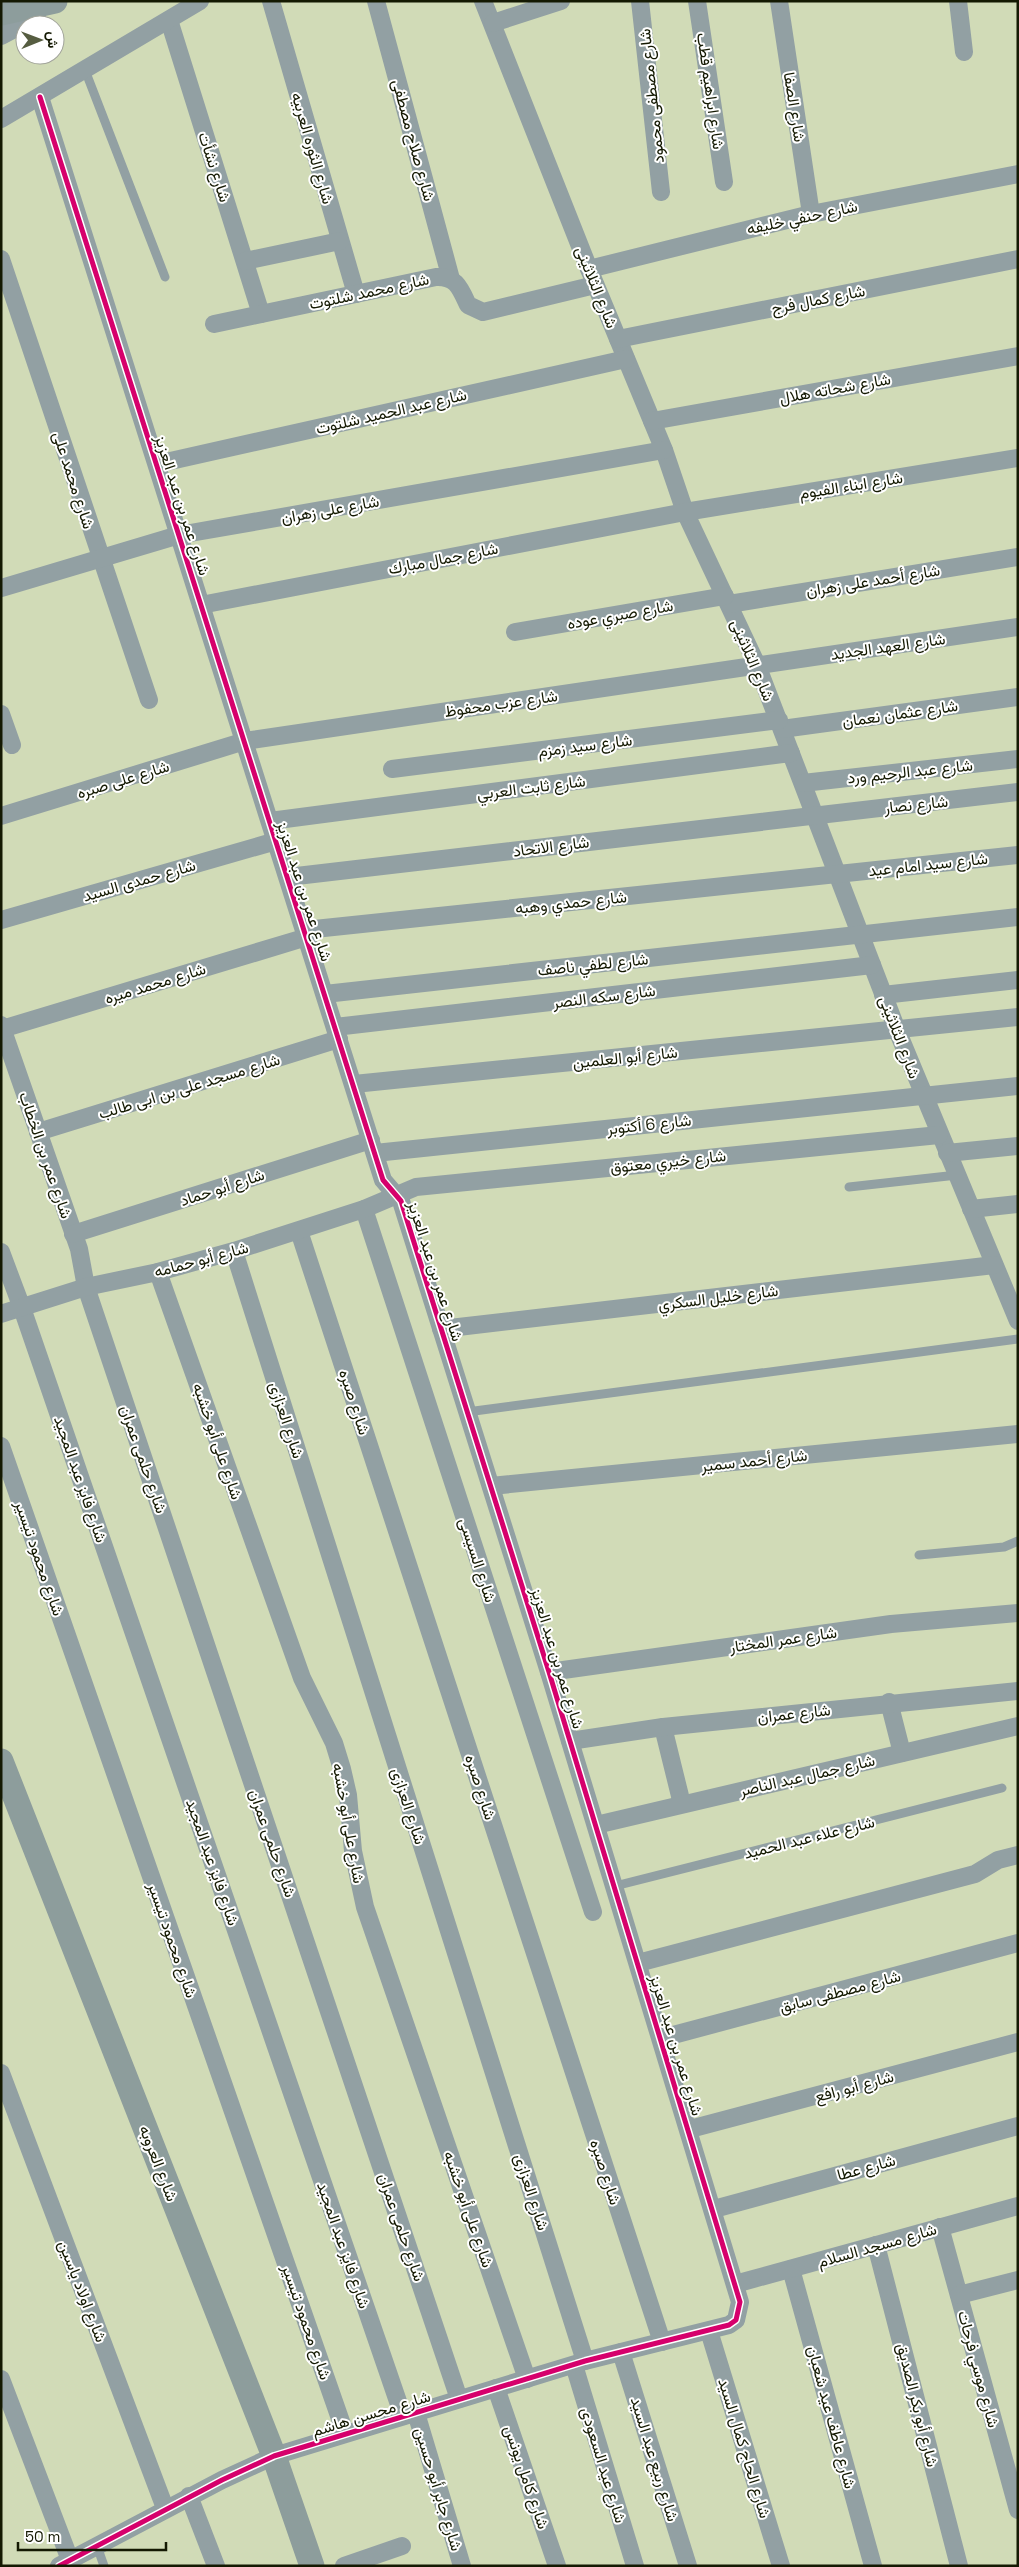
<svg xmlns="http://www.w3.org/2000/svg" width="1019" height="2567" viewBox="0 0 1019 2567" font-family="'Space Grotesk',Vazirmatn,sans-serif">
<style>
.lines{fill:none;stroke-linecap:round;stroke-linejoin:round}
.lane{stroke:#92a0a3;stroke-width:9}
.street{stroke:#92a0a3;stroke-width:18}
.secondary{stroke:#8d9d9c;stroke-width:25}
.cycleway-casing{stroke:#fff;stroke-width:8}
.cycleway{stroke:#d6006c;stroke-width:5}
.labels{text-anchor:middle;stroke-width:4;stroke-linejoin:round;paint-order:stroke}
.street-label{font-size:16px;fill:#141902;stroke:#fff}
</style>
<rect width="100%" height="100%" fill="#d1dbb7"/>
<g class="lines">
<!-- lane -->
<g class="lane">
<polyline points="85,70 165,277"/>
<polyline points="849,1187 957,1175"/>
<polyline points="467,1412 1018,1339"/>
<polyline points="919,1555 1004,1547 1018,1541"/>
<polyline points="615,1886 1002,1788"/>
<polyline points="97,2546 104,2566"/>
</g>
<!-- street -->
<g class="street">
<polyline points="271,1 356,294"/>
<polyline points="376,1 451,279"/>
<polyline points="483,1 589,269 664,450 685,512 757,665 897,1030 1018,1321"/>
<polyline points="640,1 661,192"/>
<polyline points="697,1 724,182"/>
<polyline points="779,1 811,214"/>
<polyline points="958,1 964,52"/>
<polyline points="169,20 261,314"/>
<polyline points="493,23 561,1"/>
<polyline points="1,36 37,17"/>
<polyline points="40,97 383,1180 401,1201 549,1672 740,2302 736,2320 729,2325 585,2361 274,2456 222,2480 59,2566"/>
<polyline points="1,119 200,1"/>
<polyline points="1,259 149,700"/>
<polyline points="245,261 340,241"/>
<polyline points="589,269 811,214 1018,174"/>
<path d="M214 324 436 277C456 276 460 288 468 305L483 312 595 285"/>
<polyline points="618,339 1018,259"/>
<polyline points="652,421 1018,356"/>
<polyline points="157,464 626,359"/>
<polyline points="1,588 179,535 664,450"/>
<polyline points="729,604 1018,557"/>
<polyline points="201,605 685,512 1018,458"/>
<polyline points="515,632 725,596"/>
<polyline points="1,714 12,745"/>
<polyline points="782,729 1018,697"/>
<polyline points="392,769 779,720"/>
<polyline points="803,783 1018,759"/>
<polyline points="1,816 245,741 1018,627"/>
<polyline points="270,821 791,753"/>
<polyline points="288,877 1018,792"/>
<polyline points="1,920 276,841"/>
<polyline points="305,930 1018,855"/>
<polyline points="325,994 1018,917"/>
<polyline points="883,995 1018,980"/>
<polyline points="1,1025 79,1249 86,1287 459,2399"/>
<polyline points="335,1027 872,965"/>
<polyline points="2,1029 307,937"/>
<polyline points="354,1084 1018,1017"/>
<polyline points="38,1132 339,1039"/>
<polyline points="375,1153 1018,1086"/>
<polyline points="947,1153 1018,1146"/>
<polyline points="364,1209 593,1912"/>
<polyline points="971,1209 1018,1204"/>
<polyline points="299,1231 662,2342"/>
<polyline points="73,1234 371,1140"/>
<polyline points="234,1251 585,2361"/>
<polyline points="1,1252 22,1308 403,2416"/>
<polyline points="158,1272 302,1678 334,1743 342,1769 348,1795 353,1851 365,1907 527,2379"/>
<polyline points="1,1314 86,1287 158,1272 234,1251 364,1209 416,1187 939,1135"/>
<polyline points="441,1329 994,1265"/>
<polyline points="1,1446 345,2433"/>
<polyline points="491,1486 1018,1434"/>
<polyline points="549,1672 891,1624 1018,1613"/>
<polyline points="889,1702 902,1753"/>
<polyline points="663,1727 682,1804"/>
<polyline points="570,1741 663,1727 1018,1691"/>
<polyline points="596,1825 1018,1726"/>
<polyline points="638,1963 975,1874 998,1860 1018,1855"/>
<polyline points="662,2038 1018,1943"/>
<polyline points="1,2073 165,2508"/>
<polyline points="690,2129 1018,2042"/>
<polyline points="714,2209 1018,2126"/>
<polyline points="940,2227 1018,2510"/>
<polyline points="876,2245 959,2566"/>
<polyline points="791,2269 873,2566"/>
<polyline points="735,2284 1018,2206"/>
<polyline points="959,2295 1018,2280"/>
<polyline points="709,2331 781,2566"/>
<polyline points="621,2352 688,2566"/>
<polyline points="574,2365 635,2566"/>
<polyline points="1,2379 70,2560"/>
<polyline points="496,2388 557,2566"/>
<polyline points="416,2413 462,2566"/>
<polyline points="189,2496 216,2566"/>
<polyline points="344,2566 402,2546"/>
</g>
<!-- secondary -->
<g class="secondary">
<polyline points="1,13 55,1"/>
<polyline points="1,1761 274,2456 312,2566"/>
</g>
<!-- cycleway casing -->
<g class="cycleway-casing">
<polyline id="cycleway" points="40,97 383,1180 401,1201 549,1672 740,2302 736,2320 729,2325 585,2361 274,2456 222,2480 59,2566"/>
</g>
<!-- cycleway -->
<use href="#cycleway" class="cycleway"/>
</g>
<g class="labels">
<!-- street labels -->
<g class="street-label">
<text transform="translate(711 91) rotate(82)" y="6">شارع ابراهيم قطب</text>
<text transform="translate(651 96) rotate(-96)" y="6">شارع مصطفى محمود</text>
<text transform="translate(795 107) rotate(81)" y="6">شارع الصفا</text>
<text transform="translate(414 140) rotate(75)" y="6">شارع صلاح مصطفى</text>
<text transform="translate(313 148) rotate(74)" y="6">شارع الثوره العربيه</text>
<text transform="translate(215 167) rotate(72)" y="6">شارع نشأت</text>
<text transform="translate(802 217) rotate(-12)" y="6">شارع حنفي خليفه</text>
<text transform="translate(597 287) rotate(68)" y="6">شارع الثلاثينى</text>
<text transform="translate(369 291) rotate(-12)" y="6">شارع محمد شلتوت</text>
<text transform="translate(818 299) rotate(-11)" y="6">شارع كمال فرج</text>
<text transform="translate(835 388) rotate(-10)" y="6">شارع شحاته هلال</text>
<text transform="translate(391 411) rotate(-13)" y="6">شارع عبد الحميد شلتوت</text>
<text transform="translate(74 480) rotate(72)" y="6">شارع محمد على</text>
<text transform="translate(851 485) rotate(-9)" y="6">شارع ابناء الفيوم</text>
<text transform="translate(183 505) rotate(72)" y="6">شارع عمر بن عبد العزيز</text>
<text transform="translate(330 509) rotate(-10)" y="6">شارع على زهران</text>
<text transform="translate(443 558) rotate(-11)" y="6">شارع جمال مبارك</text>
<text transform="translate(873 580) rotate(-9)" y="6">شارع أحمد على زهران</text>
<text transform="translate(620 614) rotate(-10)" y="6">شارع صبري عوده</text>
<text transform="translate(888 646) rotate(-8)" y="6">شارع العهد الجديد</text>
<text transform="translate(753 660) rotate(67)" y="6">شارع الثلاثينى</text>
<text transform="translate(501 703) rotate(-8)" y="6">شارع عزب محفوظ</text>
<text transform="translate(900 713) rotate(-8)" y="6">شارع عثمان نعمان</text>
<text transform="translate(585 745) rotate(-7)" y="6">شارع سيد زمزم</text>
<text transform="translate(910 771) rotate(-6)" y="6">شارع عبد الرحيم ورد</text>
<text transform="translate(123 779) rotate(-17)" y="6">شارع على صبره</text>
<text transform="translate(531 787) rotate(-7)" y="6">شارع ثابت العربي</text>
<text transform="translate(916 804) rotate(-6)" y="6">شارع نصار</text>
<text transform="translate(551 846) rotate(-7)" y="6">شارع الاتحاد</text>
<text transform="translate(928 864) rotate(-6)" y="6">شارع سيد امام عيد</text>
<text transform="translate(139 880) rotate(-16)" y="6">شارع حمدى السيد</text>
<text transform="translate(305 891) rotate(72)" y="6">شارع عمر بن عبد العزيز</text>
<text transform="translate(571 902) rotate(-6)" y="6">شارع حمدي وهبه</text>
<text transform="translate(593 964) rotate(-6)" y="6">شارع لطفي ناصف</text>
<text transform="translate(155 983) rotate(-17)" y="6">شارع محمد ميره</text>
<text transform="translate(604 996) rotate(-7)" y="6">شارع سكه النصر</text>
<text transform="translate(900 1037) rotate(69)" y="6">شارع الثلاثينى</text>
<text transform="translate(625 1057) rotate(-6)" y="6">شارع أبو العلمين</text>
<text transform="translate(189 1086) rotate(-17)" y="6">شارع مسجد على بن ابى طالب</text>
<text transform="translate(649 1124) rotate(-6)" y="6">شارع 6 أكتوبر</text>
<text transform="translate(46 1155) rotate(71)" y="6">شارع عمر بن الخطاب</text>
<text transform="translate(668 1161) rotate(-6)" y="6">شارع خيري معتوق</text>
<text transform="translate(222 1187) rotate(-18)" y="6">شارع أبو حماد</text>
<text transform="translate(201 1259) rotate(-15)" y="6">شارع أبو حمامه</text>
<text transform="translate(436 1271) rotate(72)" y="6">شارع عمر بن عبد العزيز</text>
<text transform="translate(718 1297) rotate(-7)" y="6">شارع خليل السكري</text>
<text transform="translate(355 1402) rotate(72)" y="6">شارع صبره</text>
<text transform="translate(287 1420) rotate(72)" y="6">شارع العزازى</text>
<text transform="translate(218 1441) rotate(71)" y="6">شارع على أبو خشبه</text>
<text transform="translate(144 1459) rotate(71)" y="6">شارع حلمى عمران</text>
<text transform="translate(754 1460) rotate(-6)" y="6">شارع أحمد سمير</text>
<text transform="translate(81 1479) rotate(71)" y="6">شارع فايز عبد المجيد</text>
<text transform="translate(40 1558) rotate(71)" y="6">شارع محمود تيسير</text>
<text transform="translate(478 1560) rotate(72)" y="6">شارع السيسى</text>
<text transform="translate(783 1639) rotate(-8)" y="6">شارع عمر المختار</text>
<text transform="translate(558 1658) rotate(73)" y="6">شارع عمر بن عبد العزيز</text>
<text transform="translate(794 1713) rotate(-6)" y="6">شارع عمران</text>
<text transform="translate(807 1775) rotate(-13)" y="6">شارع جمال عبد الناصر</text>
<text transform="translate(481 1787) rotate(72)" y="6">شارع صبره</text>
<text transform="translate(409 1806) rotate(72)" y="6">شارع العزازى</text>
<text transform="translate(349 1823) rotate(80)" y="6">شارع على أبو خشبه</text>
<text transform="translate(809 1837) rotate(-14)" y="6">شارع علاء عبد الحميد</text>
<text transform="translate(273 1843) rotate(71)" y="6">شارع حلمى عمران</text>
<text transform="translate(213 1862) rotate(71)" y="6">شارع فايز عبد المجيد</text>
<text transform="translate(173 1940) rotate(71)" y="6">شارع محمود تيسير</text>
<text transform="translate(840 1991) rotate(-15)" y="6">شارع مصطفى سابق</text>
<text transform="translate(677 2045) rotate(73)" y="6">شارع عمر بن عبد العزيز</text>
<text transform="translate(854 2086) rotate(-15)" y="6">شارع أبو رافع</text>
<text transform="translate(159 2163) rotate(69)" y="6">شارع العروبه</text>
<text transform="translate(866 2167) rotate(-15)" y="6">شارع عطا</text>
<text transform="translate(606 2172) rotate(72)" y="6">شارع صبره</text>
<text transform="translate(532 2192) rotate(72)" y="6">شارع العزازى</text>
<text transform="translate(469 2209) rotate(71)" y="6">شارع على أبو خشبه</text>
<text transform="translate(402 2227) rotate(71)" y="6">شارع حلمى عمران</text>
<text transform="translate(344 2245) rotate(71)" y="6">شارع فايز عبد المجيد</text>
<text transform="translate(877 2245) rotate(-16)" y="6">شارع مسجد السلام</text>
<text transform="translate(83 2291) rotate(69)" y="6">شارع اولاد ياسين</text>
<text transform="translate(307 2322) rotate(71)" y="6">شارع محمود تيسير</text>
<text transform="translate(979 2369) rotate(75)" y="6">شارع موسي فرحات</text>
<text transform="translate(918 2405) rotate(76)" y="6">شارع أبو بكر الصديق</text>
<text transform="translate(371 2413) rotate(-17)" y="6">شارع محسن هاشم</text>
<text transform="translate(832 2417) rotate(75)" y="6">شارع عاطف عيد شعبان</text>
<text transform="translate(745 2448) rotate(73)" y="6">شارع الحاج كمال السيد</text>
<text transform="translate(655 2459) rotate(73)" y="6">شارع ربيع عبد السيد</text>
<text transform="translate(604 2465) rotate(73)" y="6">شارع عيد السعودى</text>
<text transform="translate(527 2477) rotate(71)" y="6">شارع كامل يونس</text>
<text transform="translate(439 2489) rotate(73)" y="6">شارع جابر أبو حسين</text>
</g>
</g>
<!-- border -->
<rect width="1019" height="2567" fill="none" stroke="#141902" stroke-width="5"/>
<!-- north arrow -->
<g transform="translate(40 40) rotate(89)"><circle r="24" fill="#ffffff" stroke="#a1a39a"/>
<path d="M0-4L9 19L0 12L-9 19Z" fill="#565d41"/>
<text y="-8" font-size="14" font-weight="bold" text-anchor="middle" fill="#141902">ش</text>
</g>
<!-- scale -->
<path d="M18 2542v8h148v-8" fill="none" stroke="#141902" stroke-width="2.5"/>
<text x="25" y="2542" font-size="15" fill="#141902" stroke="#ffffff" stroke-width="4" paint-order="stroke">50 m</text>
</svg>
